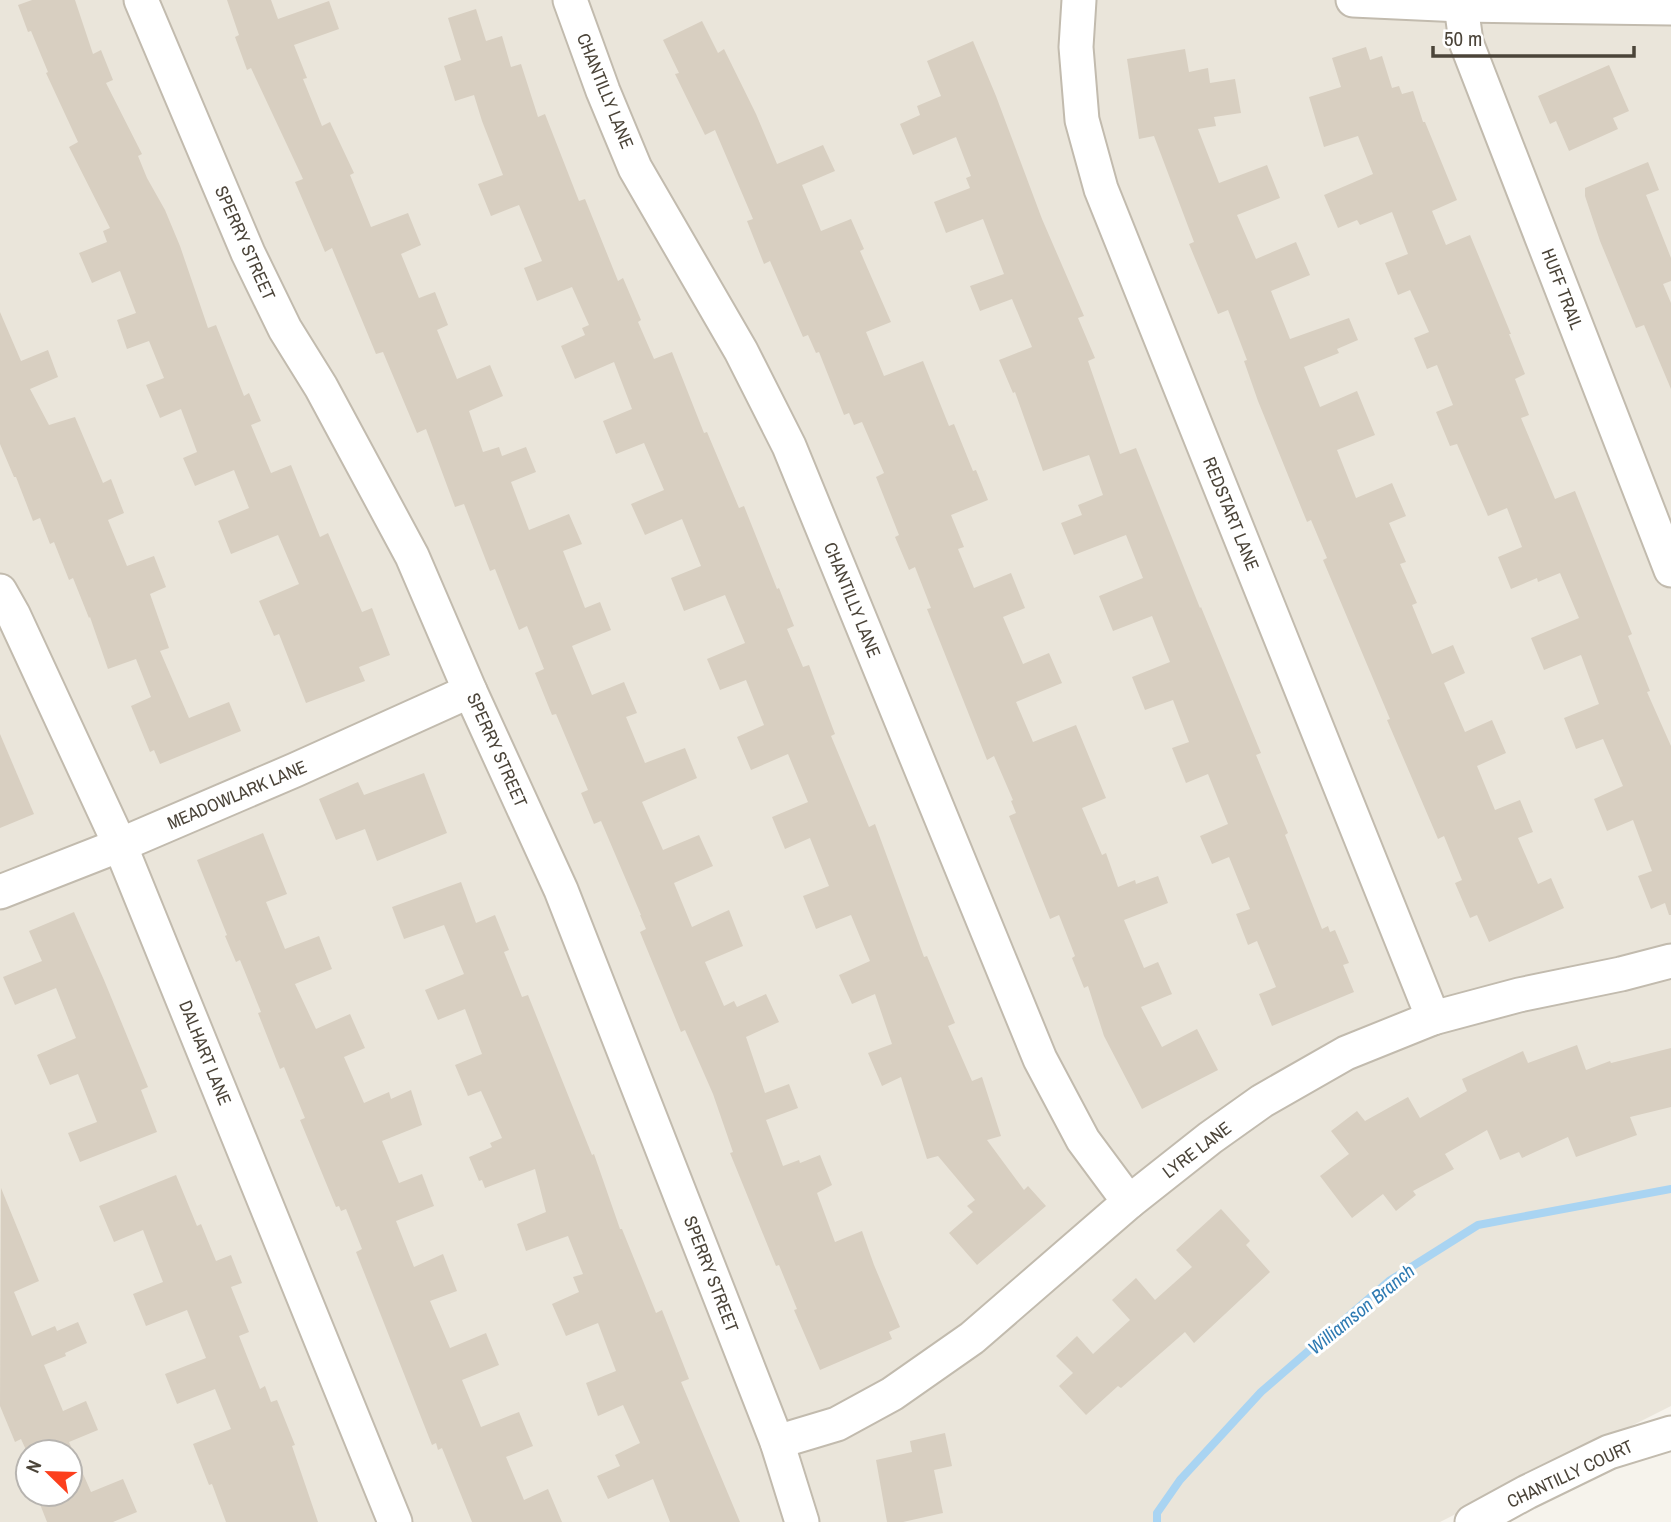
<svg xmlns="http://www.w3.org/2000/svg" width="1671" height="1522" viewBox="0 0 1671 1522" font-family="'Archivo Narrow',sans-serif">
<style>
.residential{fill:#eae5da;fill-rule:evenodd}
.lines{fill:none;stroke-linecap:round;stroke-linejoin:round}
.stream{stroke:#a9d4f2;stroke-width:8}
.building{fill:#d8cfc1}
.minor-casing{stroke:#c2bbae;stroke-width:37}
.minor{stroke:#fff;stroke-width:33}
.labels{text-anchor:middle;stroke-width:6;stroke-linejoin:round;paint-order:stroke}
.street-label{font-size:18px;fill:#4b4439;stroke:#fff}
.water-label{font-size:19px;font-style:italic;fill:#2e7ab2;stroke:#fff}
</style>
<rect width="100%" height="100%" fill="#f6f3ec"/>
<!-- residential -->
<path class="residential" d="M0 0H1671V1406L1440 1522H0ZM28 1452H70V1494H28Z"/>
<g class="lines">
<!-- stream -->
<polyline class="stream" points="1157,1522 1157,1513 1180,1480 1261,1392 1389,1281 1478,1225 1671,1189"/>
</g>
<!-- building -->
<g class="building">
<polygon points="32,0 75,0 93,54 101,50 113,80 106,83 142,154 138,156 147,178 165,210 180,246 208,328 216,325 244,396 249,393 261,421 251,425 271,473 291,465 320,537 328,533 362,612 372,608 390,655 359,667 365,681 306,703 279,634 274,636 259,601 299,584 278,535 231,554 218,521 249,508 234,470 195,486 183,458 197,452 181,409 160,418 146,385 164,378 149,341 127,349 117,320 136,313 120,271 92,283 79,253 107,242 103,231 110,228 69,147 78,142 46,73 48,72 31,31 28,32 18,5"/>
<polygon points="227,0 271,0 278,19 329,1 339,29 294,45 307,78 303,79 322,126 330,122 354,173 350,175 371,227 408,213 421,245 401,254 419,298 435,292 448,325 437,330 457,379 490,365 503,396 469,411 483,452 499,447 502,456 526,447 536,472 511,482 529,530 569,514 582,544 563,551 585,608 600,602 611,630 572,646 592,695 624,682 637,713 626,717 645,763 685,748 697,778 642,802 663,850 699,835 713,866 674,883 692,927 729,910 743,946 705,962 724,1006 734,1001 737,1007 766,994 779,1022 746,1037 765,1093 789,1084 798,1108 766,1120 783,1166 799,1160 800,1163 820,1155 832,1185 817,1193 835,1242 862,1231 874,1265 900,1327 889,1332 892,1339 820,1370 794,1310 797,1309 779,1265 776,1266 730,1153 733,1152 713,1094 685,1030 681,1032 640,932 646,929 640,915 641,915 601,821 594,824 581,793 588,790 556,714 552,715 535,673 544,669 527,626 519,630 495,569 490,571 464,504 455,507 426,429 417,433 383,352 376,354 332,248 325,252 295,182 303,179 251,68 247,70 235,37 239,35"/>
<polygon points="476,9 486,41 502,36 511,67 521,64 538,117 545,114 579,201 585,199 618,281 623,278 641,320 638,322 654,359 672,352 704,433 707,432 739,508 744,506 777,589 779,588 794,626 787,629 803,667 809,665 835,734 831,736 869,827 875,824 924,957 927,956 955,1023 948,1026 972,1081 982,1077 1001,1136 987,1140 1024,1190 1028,1186 1046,1206 977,1265 949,1233 973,1212 967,1206 975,1200 938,1156 927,1159 901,1077 882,1086 868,1053 892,1044 875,994 852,1004 839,975 870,961 851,915 816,929 803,896 829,886 810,838 785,849 772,817 808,802 788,754 751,770 737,737 764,725 746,680 720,690 707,659 745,643 725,595 684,611 671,578 701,566 682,519 645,535 631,504 664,490 644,443 616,454 603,421 632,409 614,362 575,379 561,346 585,335 582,328 589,325 572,287 537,301 524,268 542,261 519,205 491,216 478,184 503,175 482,121 474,95 455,101 444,66 461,60 448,18"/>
<polygon points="702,21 718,53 724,49 756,114 777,164 823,145 835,171 802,185 821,231 851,219 864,249 860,251 891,322 866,332 884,376 923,361 949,426 954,424 973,471 976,470 988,500 951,515 964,547 958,549 974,588 1011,573 1025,608 1003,617 1023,664 1049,653 1062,683 1016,702 1033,742 1076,725 1106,798 1082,808 1102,855 1106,853 1118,887 1135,880 1136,884 1158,876 1168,903 1124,920 1144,968 1158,962 1172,994 1141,1007 1162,1047 1197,1029 1218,1070 1142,1109 1104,1036 1088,986 1084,988 1072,958 1075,956 1059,915 1050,919 1009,816 1016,813 1011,801 1013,800 994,756 987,760 927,609 931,608 915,567 909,570 895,537 899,535 876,477 884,473 862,422 854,425 849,413 844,415 819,352 816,353 808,335 803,337 770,261 764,264 747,221 753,219 715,130 705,135 675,74 679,73 663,40"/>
<polygon points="973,41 996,96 1042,219 1084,316 1078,318 1095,358 1088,361 1120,454 1136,448 1200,608 1201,607 1261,753 1256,755 1288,833 1285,835 1322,929 1328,926 1330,932 1335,930 1349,963 1343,965 1354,992 1272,1026 1259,994 1276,987 1257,941 1248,945 1236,914 1250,909 1229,857 1212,864 1200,836 1228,824 1208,774 1186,783 1172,748 1189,742 1173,700 1145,710 1132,677 1170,662 1152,616 1113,631 1099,596 1143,578 1126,535 1074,555 1061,523 1082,515 1078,505 1103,495 1089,455 1043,471 1015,392 1013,393 999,360 1032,347 1012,299 980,311 970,286 1004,274 983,219 946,233 934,202 970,188 966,178 971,176 956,137 913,155 900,124 920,115 917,106 941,96 927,61"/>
<polygon points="1366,47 1370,60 1382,56 1392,88 1399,86 1402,94 1413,91 1423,122 1425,122 1457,200 1432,211 1446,245 1470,235 1511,334 1509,334 1525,374 1515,379 1529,415 1521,418 1555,499 1575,491 1632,634 1628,636 1650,691 1647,692 1671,746 1671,915 1669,915 1665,903 1651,909 1638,876 1652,871 1633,820 1607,831 1594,799 1623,786 1603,739 1576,749 1564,718 1599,704 1581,655 1544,670 1531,638 1579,618 1560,573 1538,582 1537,578 1511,589 1498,557 1522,547 1507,508 1488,516 1457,444 1450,446 1436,412 1453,405 1437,365 1427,369 1414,338 1429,332 1410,290 1398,295 1385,263 1408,254 1392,212 1360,225 1357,220 1338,228 1324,195 1373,174 1358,136 1324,147 1309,97 1341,87 1332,58"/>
<polygon points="1185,49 1189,72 1208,68 1210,83 1235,79 1241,113 1214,117 1216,126 1198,129 1219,183 1267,165 1280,198 1237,215 1256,259 1296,242 1310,275 1271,291 1290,339 1349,318 1358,340 1337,349 1339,353 1304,367 1320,407 1357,391 1375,435 1337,450 1356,498 1392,483 1406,516 1389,523 1406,562 1400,564 1417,603 1412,605 1432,654 1453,645 1465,673 1444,683 1465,732 1492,720 1506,753 1477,766 1495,810 1520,800 1533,832 1518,838 1538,884 1551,878 1564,908 1489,942 1477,915 1470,918 1455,883 1462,880 1444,836 1438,839 1387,720 1390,719 1323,560 1327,558 1311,520 1307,522 1258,401 1244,361 1247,360 1228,310 1218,314 1189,244 1194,242 1154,136 1139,139 1127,59"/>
<polygon points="1609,65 1629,111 1613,118 1618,129 1569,151 1556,121 1550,124 1538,96"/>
<polygon points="1648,162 1659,190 1646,195 1671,258 1671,281 1663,284 1671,303 1671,389 1644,325 1636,328 1600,241 1585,196 1585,188"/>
<polygon points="0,312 21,361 48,350 58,377 30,389 49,425 75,417 103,483 111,479 124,513 108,520 127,566 154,556 166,587 150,594 169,648 160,651 189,718 229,702 241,731 160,764 154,750 150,752 131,706 151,697 136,659 108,669 90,617 89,618 73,578 69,580 54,542 50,544 40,518 33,521 16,477 14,477 0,444"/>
<polygon points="0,734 34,814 0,828"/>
<polygon points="424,773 447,833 377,861 365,829 336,840 319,799 358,782 364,795"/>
<polygon points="263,833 287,894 266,902 285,949 319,936 332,969 295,984 316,1029 350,1014 365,1048 344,1057 364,1103 389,1092 391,1099 411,1090 422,1125 382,1141 399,1183 422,1174 434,1206 396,1221 414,1267 443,1254 457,1291 430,1301 450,1348 486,1333 499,1365 462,1380 481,1427 519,1412 533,1446 506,1457 524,1500 548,1489 562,1522 472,1522 442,1448 438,1450 436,1443 432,1445 356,1252 362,1249 346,1209 341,1211 339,1206 336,1207 300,1120 305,1118 284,1067 280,1069 258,1013 261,1012 240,960 236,962 225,936 227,935 197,860"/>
<polygon points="461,882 476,923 495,915 509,950 504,952 522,997 528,995 592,1155 594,1154 620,1229 622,1229 656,1313 662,1310 689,1379 681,1382 740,1522 670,1522 653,1479 608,1499 597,1476 620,1466 615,1455 640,1443 623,1405 598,1416 586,1383 616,1371 598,1323 566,1336 552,1304 579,1292 573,1277 583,1274 568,1236 526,1251 517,1224 546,1212 535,1169 485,1188 482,1180 479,1181 469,1157 492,1147 490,1143 502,1138 481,1091 468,1096 455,1065 482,1054 465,1009 438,1020 425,990 464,974 444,925 404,939 392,907"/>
<polygon points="74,912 104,980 148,1087 141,1090 157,1132 80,1162 68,1133 97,1122 78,1074 50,1085 37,1055 76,1038 56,988 15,1005 3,977 42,961 29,931"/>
<polygon points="1577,1045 1586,1070 1610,1061 1611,1063 1671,1048 1671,1107 1630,1117 1637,1135 1576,1157 1568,1137 1522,1158 1519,1152 1500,1160 1487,1130 1445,1154 1454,1169 1413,1191 1416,1195 1396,1211 1383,1194 1352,1218 1320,1176 1349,1154 1331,1131 1357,1111 1365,1121 1408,1097 1420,1118 1467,1091 1462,1079 1523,1051 1528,1063"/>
<polygon points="176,1175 197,1226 201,1224 216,1261 231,1255 242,1283 231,1287 249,1332 239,1336 260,1389 265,1386 271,1402 277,1400 295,1445 292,1446 318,1522 226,1522 212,1484 209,1485 193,1444 231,1429 215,1389 177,1404 165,1374 206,1358 187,1310 146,1326 133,1294 163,1282 143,1230 114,1242 99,1206"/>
<polygon points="1,1188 39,1281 14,1292 32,1336 55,1326 57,1331 78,1322 87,1343 65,1353 66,1356 44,1365 63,1411 86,1401 98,1430 69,1442 91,1492 123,1479 137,1512 113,1522 47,1522 36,1494 70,1494 70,1452 27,1452 21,1439 15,1442 0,1406"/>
<polygon points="1221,1209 1250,1241 1246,1245 1270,1272 1194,1343 1185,1332 1121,1388 1118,1386 1086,1415 1059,1386 1073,1373 1056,1356 1077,1336 1093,1354 1130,1320 1112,1300 1136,1278 1155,1300 1192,1267 1176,1250"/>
<polygon points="945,1433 952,1466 934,1470 943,1513 903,1522 887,1522 876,1460 912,1452 910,1441"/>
</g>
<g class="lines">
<!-- minor casing -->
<g class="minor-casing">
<g id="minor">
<polyline points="141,0 248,253 285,329 321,387 412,556 470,691 561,890 777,1442 802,1522"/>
<polyline points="570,0 603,91 635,168 741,351 789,446 1040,1059 1083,1140 1129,1202"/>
<polyline points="1079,0 1076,47 1082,120 1101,189 1433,1018"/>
<polyline points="1353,0 1461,5 1671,8"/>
<polyline points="1461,5 1466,42 1671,570"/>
<polyline points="0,591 13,614 120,845 395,1522"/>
<polyline points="0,892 120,845 295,770 470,691"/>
<polyline points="777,1442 837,1424 892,1394 972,1338 1129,1202 1210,1138 1262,1101 1346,1053 1433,1018 1519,995 1621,974 1671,961"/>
<polyline points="1472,1522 1527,1492 1609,1452 1671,1433"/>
</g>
</g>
<!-- minor -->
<use href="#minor" class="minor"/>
</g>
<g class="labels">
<!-- street labels -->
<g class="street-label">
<text transform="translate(605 91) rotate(68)" y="6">CHANTILLY LANE</text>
<text transform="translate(245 243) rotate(66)" y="6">SPERRY STREET</text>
<text transform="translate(1562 289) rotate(69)" y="6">HUFF TRAIL</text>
<text transform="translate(1231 514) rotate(68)" y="6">REDSTART LANE</text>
<text transform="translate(852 600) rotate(68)" y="6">CHANTILLY LANE</text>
<text transform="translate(497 750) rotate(66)" y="6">SPERRY STREET</text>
<text transform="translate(237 795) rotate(-23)" y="6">MEADOWLARK LANE</text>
<text transform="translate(205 1053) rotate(68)" y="6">DALHART LANE</text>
<text transform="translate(1197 1150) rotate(-37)" y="6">LYRE LANE</text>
<text transform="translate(711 1274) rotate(69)" y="6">SPERRY STREET</text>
<text transform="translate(1570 1474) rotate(-25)" y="6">CHANTILLY COURT</text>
</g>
<!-- water labels -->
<g class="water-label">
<text transform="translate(1361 1309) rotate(-39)" y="7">Williamson Branch</text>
</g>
</g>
<!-- north arrow -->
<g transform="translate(49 1473) rotate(293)"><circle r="33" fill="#ffffff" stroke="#b7b4b0" stroke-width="2"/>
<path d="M0-5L12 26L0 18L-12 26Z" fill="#fc3f1d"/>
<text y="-10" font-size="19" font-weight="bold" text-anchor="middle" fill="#4b4439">N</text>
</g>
<!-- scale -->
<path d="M1433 46v10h201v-10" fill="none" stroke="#4b4439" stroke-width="3.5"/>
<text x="1444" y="46" font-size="21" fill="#4b4439" stroke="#ffffff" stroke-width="5" paint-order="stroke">50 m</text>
</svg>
